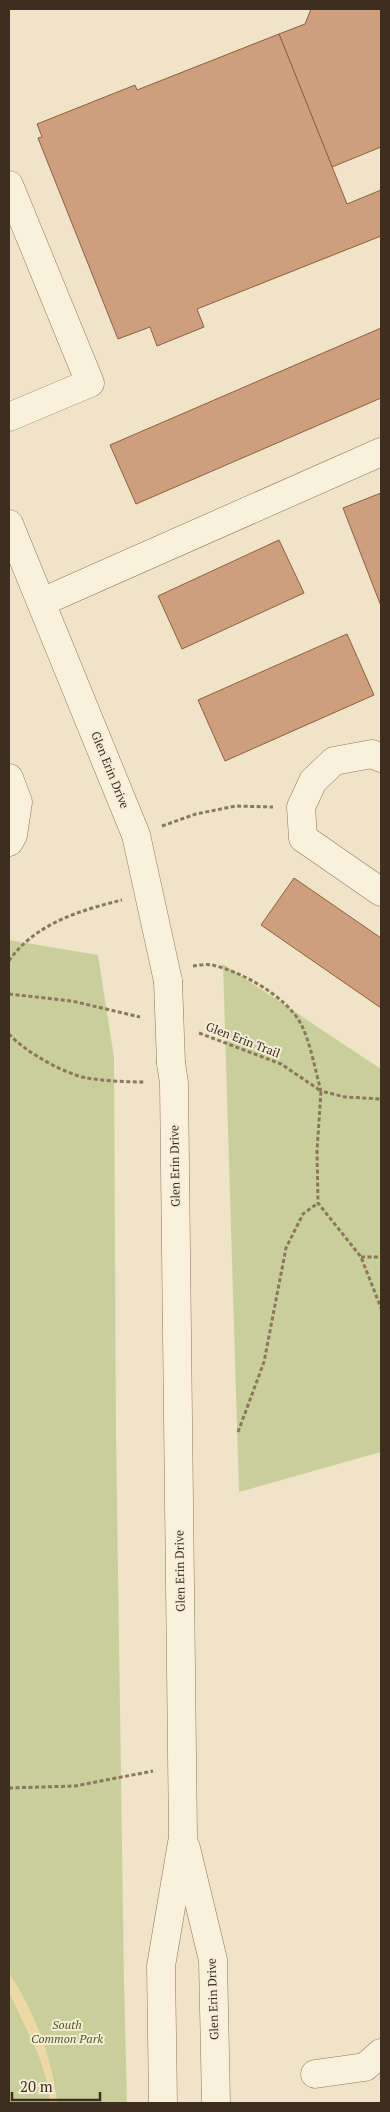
<svg xmlns="http://www.w3.org/2000/svg" width="390" height="2112" viewBox="0 0 390 2112" font-family="'PT Serif',serif">
<style>
.green{fill:#c9cf9b}
.sand{fill:#ecd9a5}
.building{fill:#cf9f7d;stroke:#8d5f41}
.lines{fill:none;stroke-linecap:round;stroke-linejoin:round}
.minor-casing{stroke:#8d765c;stroke-width:29}
.path{stroke:#8d765c;stroke-width:3;stroke-dasharray:4 2.5;stroke-linecap:butt}
.minor{stroke:#faf1dc;stroke-width:28}
.minor-bridge-casing{stroke:#8d765c;stroke-width:29;stroke-linecap:butt}
.minor-bridge{stroke:#faf1dc;stroke-width:28}
.labels{text-anchor:middle;stroke-width:4;stroke-linejoin:round;paint-order:stroke}
.street-label{font-size:12px;fill:#3d2e20;stroke:#f7eed8}
.park-label{font-size:12px;font-style:italic;fill:#4d5a26;stroke:#f7eed8}
</style>
<rect width="100%" height="100%" fill="#f0e4c8"/>
<!-- green -->
<g class="green">
<polygon points="9,940 98,955 114,1057 116,1434 124,1981 127,2103 9,2103"/>
<polygon points="223,964 381,1069 381,1452 239,1492"/>
</g>
<!-- sand -->
<path class="sand" d="M9 1973C34 2011 53 2058 57 2103H50L48 2085 39 2056 9 1992Z"/>
<!-- building -->
<g class="building">
<polygon points="311,9 381,9 381,147 332,167 279,34 305,24"/>
<polygon points="279,34 347,204 381,190 381,236 197,309 204,327 157,346 150,327 118,339 38,138 42,137 37,124 135,85 137,90"/>
<polygon points="381,328 381,398 136,504 110,445"/>
<polygon points="381,493 381,606 343,508"/>
<polygon points="279,540 304,593 182,649 158,596"/>
<polygon points="347,634 374,695 225,761 198,700"/>
<polygon points="294,878 381,938 381,1008 261,925"/>
</g>
<g class="lines">
<!-- minor casing -->
<g class="minor-casing">
<g id="minor">
<polyline points="9,185 90,383 9,417"/>
<polyline points="9,524 136,835 168,981"/>
<polyline points="42,602 381,452"/>
<polyline points="381,758 372,754 334,761 313,781 301,807 303,838 381,892"/>
<polyline points="9,778 18,802 13,835 9,842"/>
<polyline points="186,1848 213,1960 216,2103"/>
<polyline points="315,2074 365,2067 381,2053"/>
<polyline points="163,2103 161,1966 183,1837 174,1083 171,1063"/>
</g>
</g>
<!-- path -->
<g class="path">
<polyline points="162,826 196,814 236,806 273,807"/>
<path d="M9 961C34 924 81 910 122 900"/>
<path d="M193 966C199 965 206 964 212 965 241 971 287 997 301 1024 311 1044 315 1070 321 1091L345 1097 381 1099"/>
<polyline points="9,994 72,1001 140,1017"/>
<polyline points="199,1033 281,1064 321,1091 317,1151 318,1203 361,1257 381,1308"/>
<path d="M9 1034C24 1051 64 1074 87 1078 106 1081 126 1082 145 1082"/>
<polyline points="361,1257 381,1257"/>
<polyline points="238,1432 264,1362 286,1248 303,1214 318,1203"/>
<polyline points="9,1788 75,1786 153,1771"/>
</g>
<!-- minor -->
<use href="#minor" class="minor"/>
<!-- minor-bridge casing -->
<g class="minor-bridge-casing">
<polyline id="minor-bridge" points="168,981 171,1063"/>
</g>
<!-- minor-bridge -->
<use href="#minor-bridge" class="minor-bridge"/>
</g>
<g class="labels">
<!-- street labels -->
<g class="street-label">
<text transform="translate(110 770) rotate(68)" y="4">Glen Erin Drive</text>
<text transform="translate(243 1040) rotate(21)" y="4">Glen Erin Trail</text>
<text transform="translate(175 1166) rotate(-91)" y="4">Glen Erin Drive</text>
<text transform="translate(180 1571) rotate(-91)" y="4">Glen Erin Drive</text>
<text transform="translate(213 1999) rotate(-92)" y="4">Glen Erin Drive</text>
</g>
<!-- park labels -->
<g class="park-label">
<text x="67" y="2029">South<tspan x="67" dy="14">Common Park</tspan></text>
</g>
</g>
<!-- border -->
<rect width="390" height="2112" fill="none" stroke="#3d2e20" stroke-width="20"/>
<!-- scale -->
<path d="M12 2092v8h88v-8" fill="none" stroke="#3d2e20" stroke-width="2.5"/>
<text x="20" y="2092" font-size="15" fill="#3d2e20" stroke="#f7eed8" stroke-width="4" paint-order="stroke">20 m</text>
</svg>
